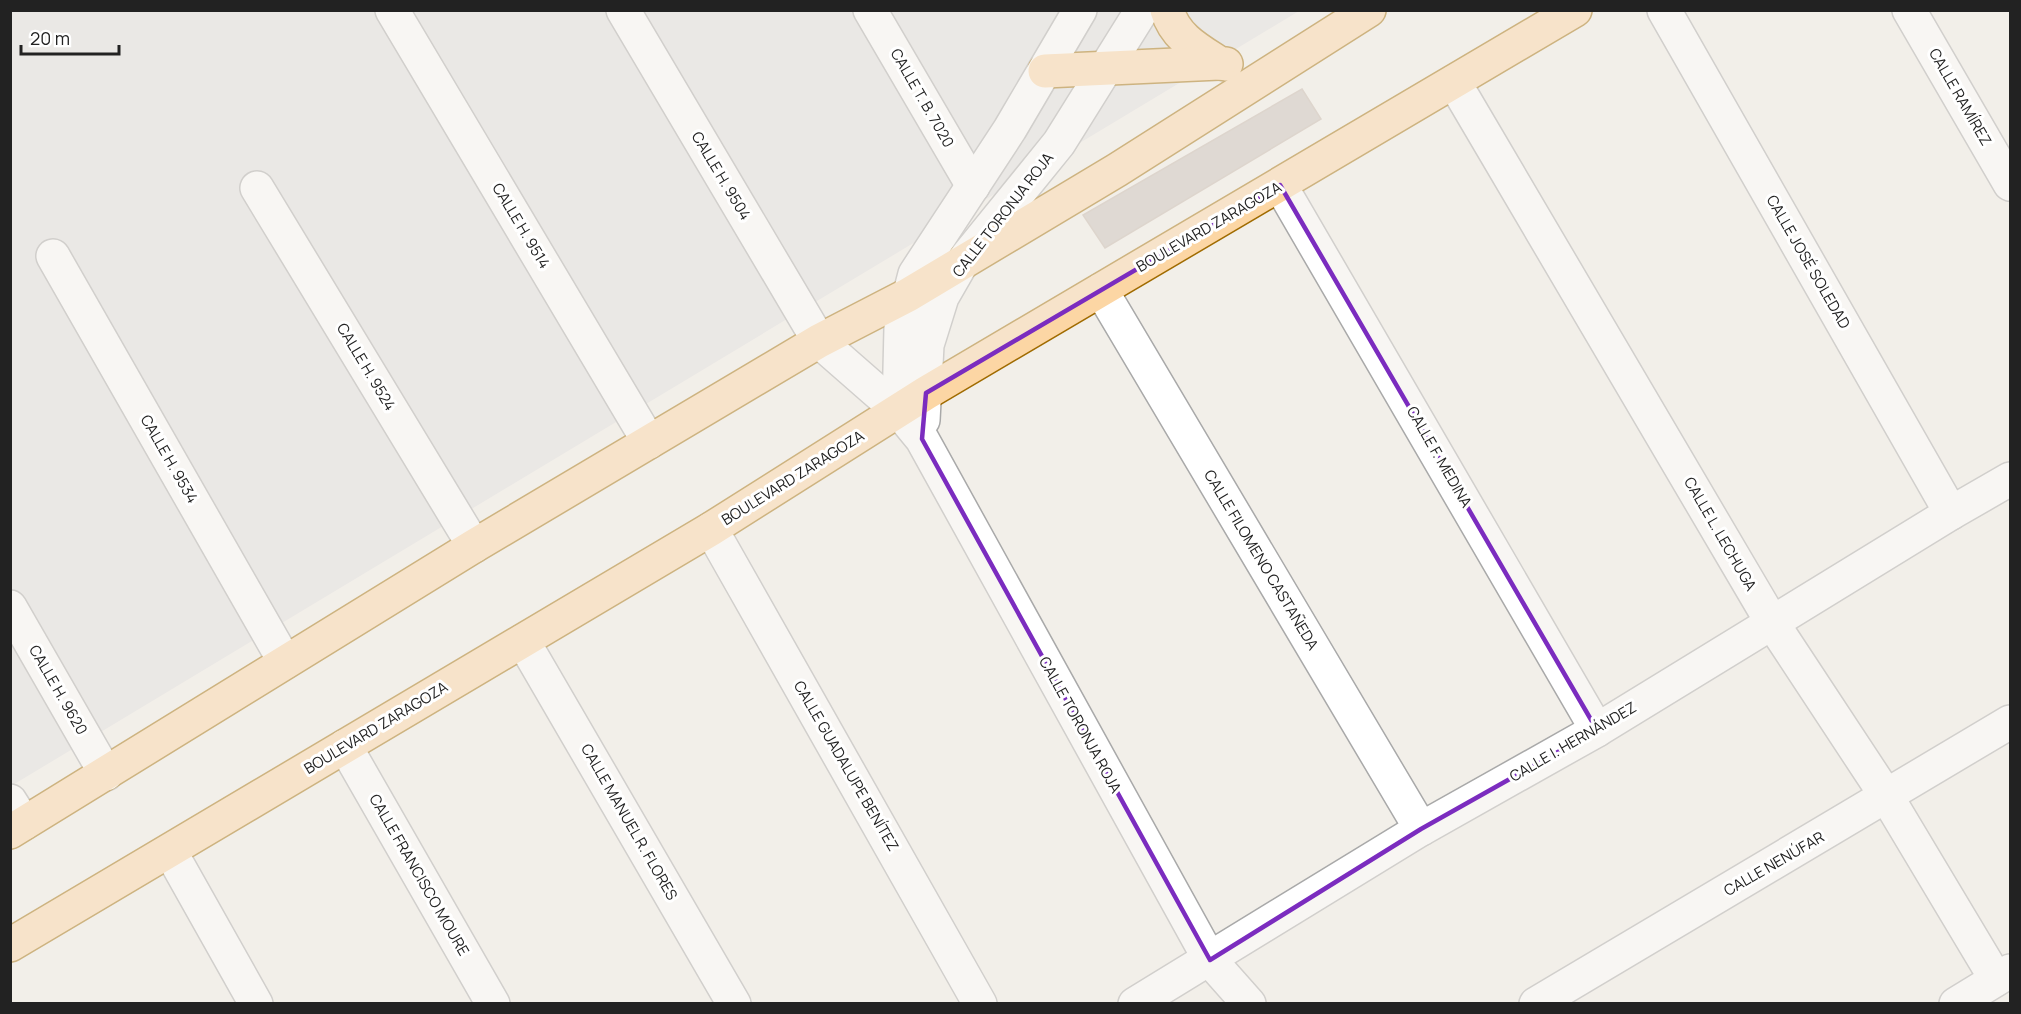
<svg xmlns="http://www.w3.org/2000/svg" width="2021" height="1014" viewBox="0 0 2021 1014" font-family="Manrope,sans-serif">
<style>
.residential{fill:#e0dfdf}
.building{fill:#c7bfb8;stroke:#c4b6ab;stroke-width:1.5}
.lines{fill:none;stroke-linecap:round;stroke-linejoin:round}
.minor-casing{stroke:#a9a9a9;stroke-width:36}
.tertiary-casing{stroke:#a9a9a9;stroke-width:36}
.primary-casing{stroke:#a06b00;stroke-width:36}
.minor{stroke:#fff;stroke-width:33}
.tertiary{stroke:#fff;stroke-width:33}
.primary{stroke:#fcd6a4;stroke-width:33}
.marked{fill:none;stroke:#7b2cbf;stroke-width:4.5;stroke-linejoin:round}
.labels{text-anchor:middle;stroke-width:6;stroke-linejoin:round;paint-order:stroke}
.street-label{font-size:15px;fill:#222;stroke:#fff}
</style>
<rect width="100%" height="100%" fill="#f2efe9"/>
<!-- residential -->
<polygon class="residential" points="11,11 1299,11 11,786"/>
<!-- building -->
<polygon class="building" points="1302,89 1321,119 1105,248 1083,215"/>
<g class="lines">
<!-- minor casing -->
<g class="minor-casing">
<g id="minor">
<polyline points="392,10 649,442"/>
<polyline points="623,10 819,341 899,411"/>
<polyline points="870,10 973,186"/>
<polyline points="1664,10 1951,513"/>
<polyline points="1909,10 2010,184"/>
<polyline points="1454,82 1773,624 1887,797 1996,979"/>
<polyline points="1280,185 1597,730"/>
<polyline points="257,188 474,546"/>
<polyline points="53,256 285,662"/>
<polyline points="1101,290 1421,829"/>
<polyline points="711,529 980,1004"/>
<polyline points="10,607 106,774"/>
<polyline points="523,641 734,1004"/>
<polyline points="345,746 493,1004"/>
<polyline points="10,801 24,823"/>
<polyline points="170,851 256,1004"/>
<polyline points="1135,1004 1421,829 1597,730 1951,513 2010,479"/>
<polyline points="1536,1004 2010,722"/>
<polyline points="1956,1004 2010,971"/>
</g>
</g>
<!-- tertiary casing -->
<g class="tertiary-casing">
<g id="tertiary">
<polyline points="1080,10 1010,129 915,274 901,328 899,411 922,439 1210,960 1249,1004"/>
<polyline points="923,420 927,345 942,297 961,264 1059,143 1142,10"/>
</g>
</g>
<!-- primary casing -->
<g class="primary-casing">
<g id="primary">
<path d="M1167 10C1175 37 1197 49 1219 63L1226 64"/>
<polyline points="1045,71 1219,63"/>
<polyline points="10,832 474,546 819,341 908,295 1117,170 1369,10"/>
<polyline points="10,945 711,529 926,393 1575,10"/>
</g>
</g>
<!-- minor -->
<use href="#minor" class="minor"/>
<!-- tertiary -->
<use href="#tertiary" class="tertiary"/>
<!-- primary -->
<use href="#primary" class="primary"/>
</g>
<!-- marked area -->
<path d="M0 0H2021V1014H0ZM1280 185 1597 730 1421 829 1210 960 922 439 926 393Z" fill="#f2efe9" fill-opacity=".55" fill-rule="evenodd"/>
<path class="marked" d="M1280 185 1597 730 1421 829 1210 960 922 439 926 393Z"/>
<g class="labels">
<!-- street labels -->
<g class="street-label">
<text transform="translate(1960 97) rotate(60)" y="5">CALLE RAMÍREZ</text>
<text transform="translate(922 98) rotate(60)" y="5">CALLE T. B. 7020</text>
<text transform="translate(721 176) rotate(59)" y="5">CALLE H. 9504</text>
<text transform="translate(1003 215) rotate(-52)" y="5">CALLE TORONJA ROJA</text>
<text transform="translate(521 226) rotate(59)" y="5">CALLE H. 9514</text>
<text transform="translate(1209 227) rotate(-30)" y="5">BOULEVARD ZARAGOZA</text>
<text transform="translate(1808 262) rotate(60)" y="5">CALLE JOSÉ SOLEDAD</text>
<text transform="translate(366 367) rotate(59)" y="5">CALLE H. 9524</text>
<text transform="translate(1439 457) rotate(60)" y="5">CALLE F. MEDINA</text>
<text transform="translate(169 459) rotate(60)" y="5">CALLE H. 9534</text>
<text transform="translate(793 478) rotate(-32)" y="5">BOULEVARD ZARAGOZA</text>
<text transform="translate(1720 534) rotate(60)" y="5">CALLE L. LECHUGA</text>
<text transform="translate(1261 560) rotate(59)" y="5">CALLE FILOMENO CASTAÑEDA</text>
<text transform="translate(58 690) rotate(60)" y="5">CALLE H. 9620</text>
<text transform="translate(1080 725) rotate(61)" y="5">CALLE TORONJA ROJA</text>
<text transform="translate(376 728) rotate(-31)" y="5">BOULEVARD ZARAGOZA</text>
<text transform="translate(1573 742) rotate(-30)" y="5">CALLE I. HERNÁNDEZ</text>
<text transform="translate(846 766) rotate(60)" y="5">CALLE GUADALUPE BENÍTEZ</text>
<text transform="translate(629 822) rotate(60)" y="5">CALLE MANUEL R. FLORES</text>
<text transform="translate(1774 864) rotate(-30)" y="5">CALLE NENÚFAR</text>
<text transform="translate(419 875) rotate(60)" y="5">CALLE FRANCISCO MOURE</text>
</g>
</g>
<!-- border -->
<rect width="2021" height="1014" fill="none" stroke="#222222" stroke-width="24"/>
<!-- scale -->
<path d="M21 45v9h98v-9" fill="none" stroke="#222222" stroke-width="3"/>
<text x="30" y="45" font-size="18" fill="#222222" stroke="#ffffff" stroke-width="4.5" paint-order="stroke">20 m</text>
</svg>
